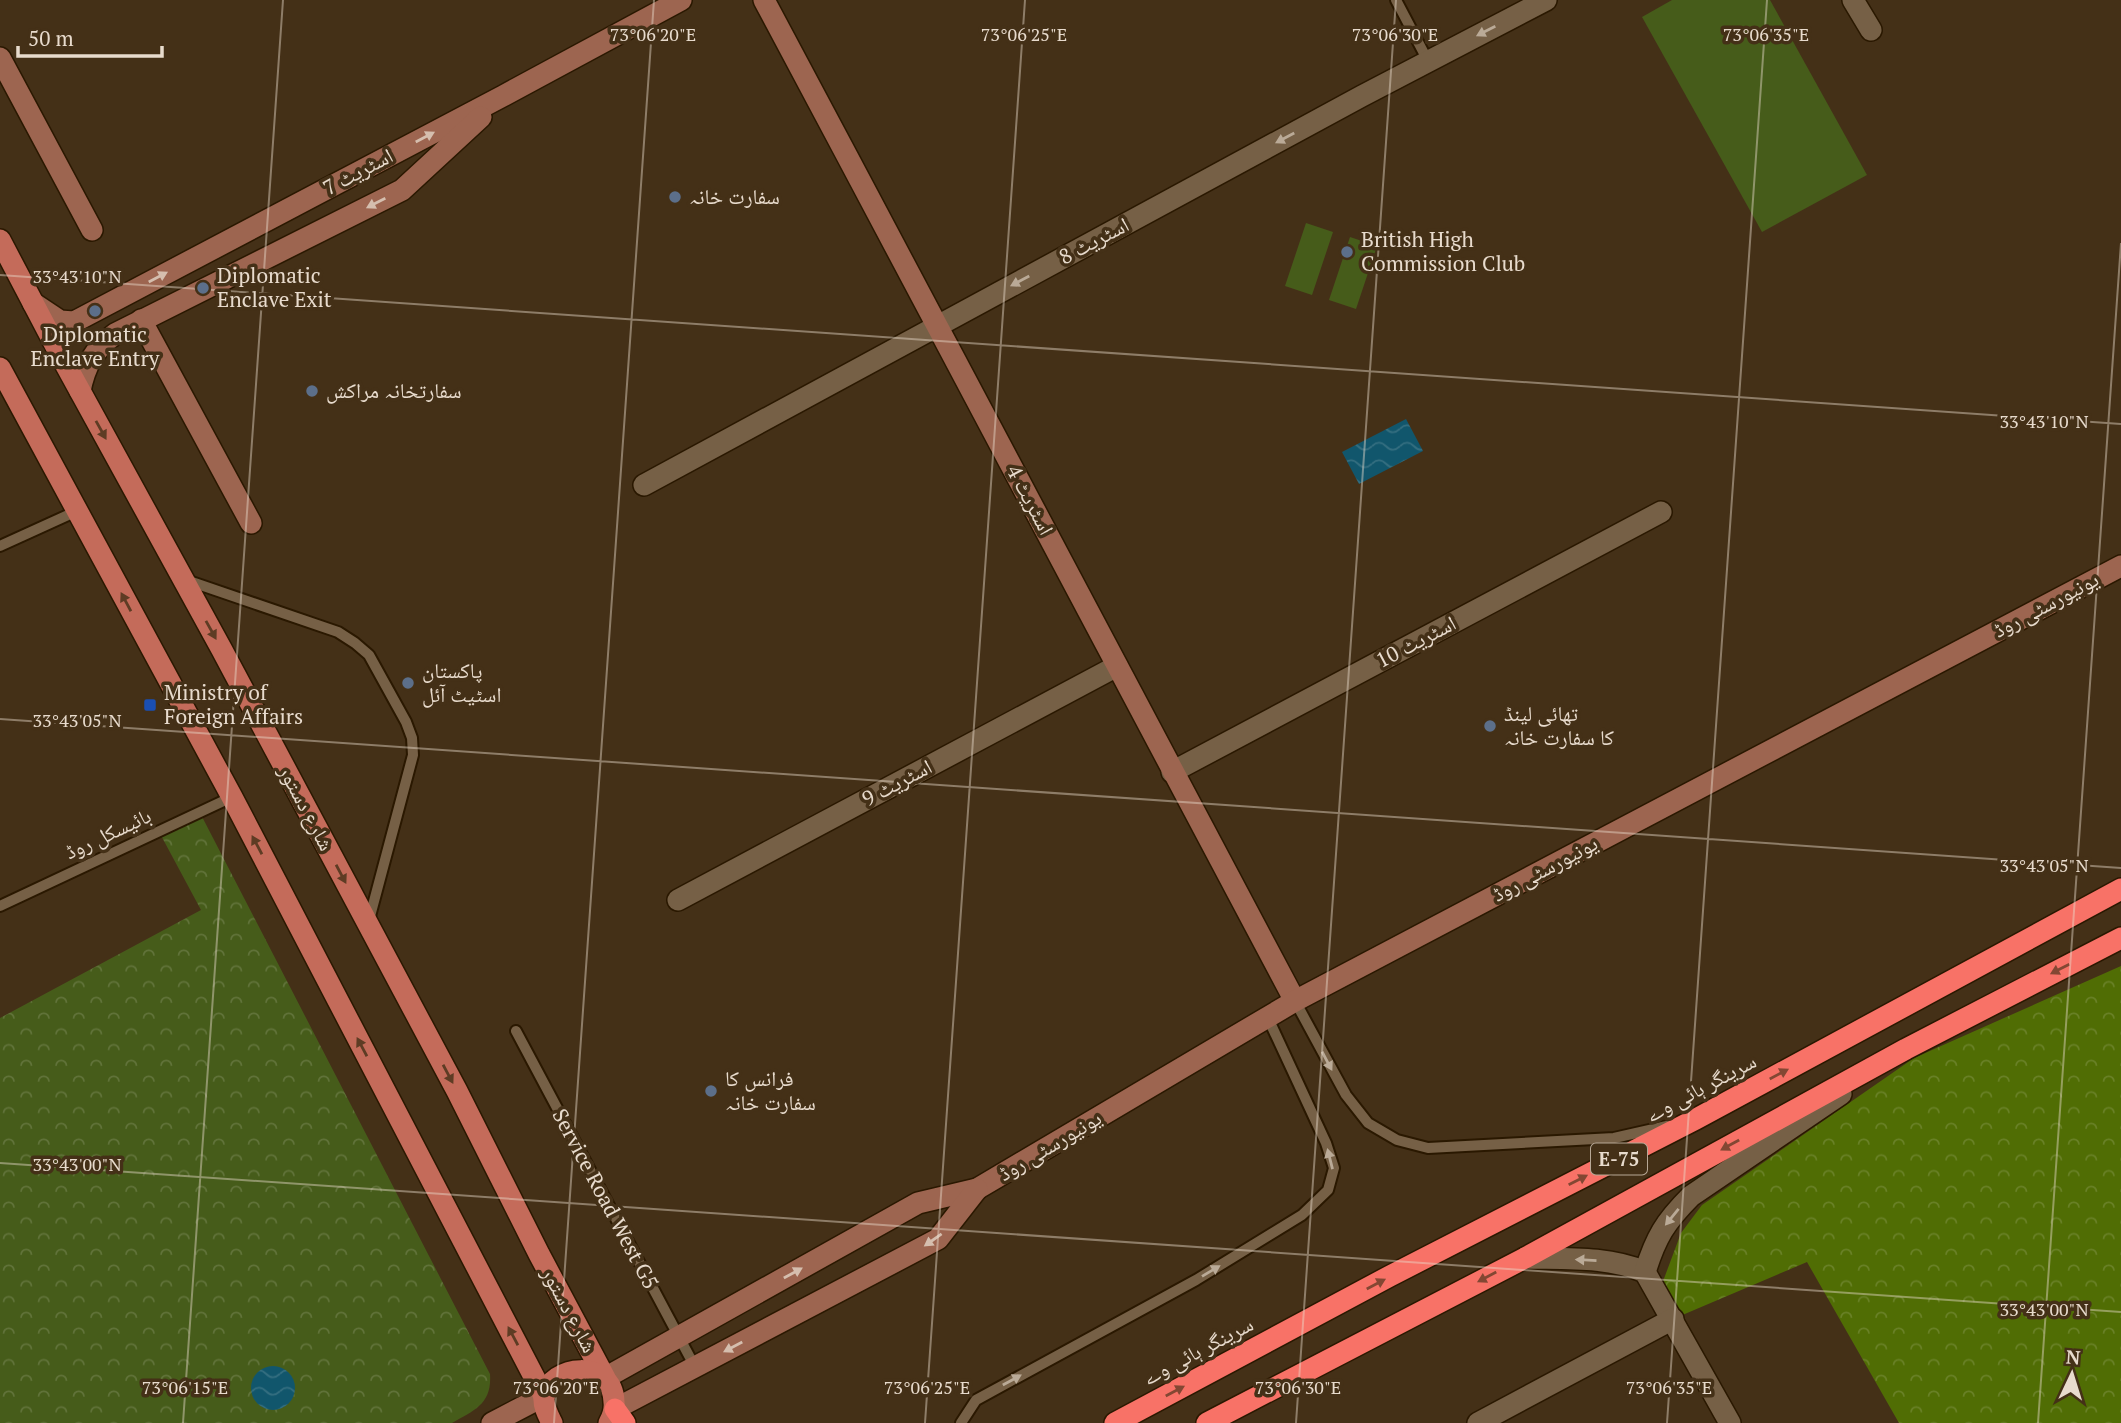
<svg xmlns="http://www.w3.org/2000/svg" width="2121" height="1423" viewBox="0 0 2121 1423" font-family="'PT Serif','Noto Naskh Arabic',serif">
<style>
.forest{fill:url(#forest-crowns)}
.park{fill:url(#park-crowns)}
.pitch{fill:#465c1a}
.water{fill:url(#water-waves)}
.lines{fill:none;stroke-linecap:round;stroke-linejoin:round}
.lane-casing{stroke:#2a1800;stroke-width:14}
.street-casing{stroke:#2a1800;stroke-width:24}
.secondary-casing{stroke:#2a1800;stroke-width:24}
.primary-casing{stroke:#2a1800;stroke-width:24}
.highway-casing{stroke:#2a1800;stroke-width:24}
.lane{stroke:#766046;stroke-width:10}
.street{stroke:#766046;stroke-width:21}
.secondary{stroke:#9d6550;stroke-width:21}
.primary{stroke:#c46b5a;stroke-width:21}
.highway{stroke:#f87267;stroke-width:21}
.oneway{fill:#baaa97}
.oneway2{fill:#d5beae}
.oneway3{fill:#5e3c24}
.oneway4{fill:#834733}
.ticks{fill:none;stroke:#e8dbcd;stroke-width:2;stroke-opacity:0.45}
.service-dot{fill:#5c6f8a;stroke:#443017;stroke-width:2.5}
.transit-dot{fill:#1a4fb4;stroke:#443017;stroke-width:2.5}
.labels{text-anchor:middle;stroke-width:7;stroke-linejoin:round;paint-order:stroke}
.shield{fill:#443017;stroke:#b7a896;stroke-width:2}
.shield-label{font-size:19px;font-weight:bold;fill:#e8dbcd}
.street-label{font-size:21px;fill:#e8dbcd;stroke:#443017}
.poi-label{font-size:21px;fill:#e8dbcd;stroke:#443017;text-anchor:start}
.ticks-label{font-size:18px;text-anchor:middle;fill:#e8dbcd;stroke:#443017;stroke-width:7;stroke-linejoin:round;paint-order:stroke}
</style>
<defs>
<pattern id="forest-crowns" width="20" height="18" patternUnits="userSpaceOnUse" patternTransform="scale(1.75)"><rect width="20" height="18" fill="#506d04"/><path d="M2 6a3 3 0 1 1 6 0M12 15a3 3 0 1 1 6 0" fill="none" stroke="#698127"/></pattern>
<pattern id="park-crowns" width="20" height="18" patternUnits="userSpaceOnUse" patternTransform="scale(1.75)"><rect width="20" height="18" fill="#465c1a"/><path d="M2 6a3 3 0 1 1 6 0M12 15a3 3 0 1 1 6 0" fill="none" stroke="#61733a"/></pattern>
<pattern id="water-waves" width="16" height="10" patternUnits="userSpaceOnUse" patternTransform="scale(1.75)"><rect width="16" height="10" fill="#11566c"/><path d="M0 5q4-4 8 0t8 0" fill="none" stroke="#346e80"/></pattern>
</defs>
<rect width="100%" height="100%" fill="#443017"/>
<!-- forest -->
<polygon class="forest" points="2121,966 2121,1423 1899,1423 1807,1262 1673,1319 1662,1284 1681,1233 1702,1205 1914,1058"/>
<!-- park -->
<path class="park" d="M197 807 490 1374C492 1404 475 1410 452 1423H0V1018L201 910 157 828Z"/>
<!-- pitch -->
<g class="pitch">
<polygon points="1672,0 1770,0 1867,175 1762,232 1642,17"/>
<polygon points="1306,223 1333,232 1312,295 1285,286"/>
<polygon points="1350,237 1377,246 1356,309 1329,300"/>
</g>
<!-- water -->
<g class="water">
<polygon points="1406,419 1423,451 1359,484 1342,452"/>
<circle cx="273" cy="1388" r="22"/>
</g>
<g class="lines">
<!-- lane casing -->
<g class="lane-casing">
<g id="lane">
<polyline points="1396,0 1428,61"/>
<polyline points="0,546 77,511"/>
<polyline points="186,580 338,632 355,643 369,655 406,722 412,738 413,755 369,920"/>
<polyline points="0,906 232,797"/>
<polyline points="1295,1001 1346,1095 1368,1123 1397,1140 1428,1148 1614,1138 1667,1126"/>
<polyline points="516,1031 695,1367"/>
<polyline points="961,1423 976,1400 1196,1280 1302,1215 1328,1190 1334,1168 1326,1143 1267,1016"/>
</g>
</g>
<!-- street casing -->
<g class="street-casing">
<g id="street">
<polyline points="1853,0 1871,30"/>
<polyline points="644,485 1362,96 1546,0"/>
<polyline points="1172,772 1661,512"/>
<polyline points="678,900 1117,666"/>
<path d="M1525 1258C1565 1259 1608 1256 1645 1272L1730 1423"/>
<path d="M1645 1272C1656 1237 1665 1222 1691 1196L1841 1094"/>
<polyline points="1478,1423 1673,1319"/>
</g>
</g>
<!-- secondary casing -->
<g class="secondary-casing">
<g id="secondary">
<path d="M764 0C942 333 1116 668 1295 1001"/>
<polyline points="0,58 92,230"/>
<polyline points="33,303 60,321 74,322 503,96 681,0"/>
<polyline points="141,320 251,523"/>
<path d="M80 391C85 366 94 349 115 334L402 190 481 117"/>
<polyline points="605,1378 918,1203 977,1189 1295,1001 2121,566"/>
<polyline points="615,1409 938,1239 977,1189"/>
<polyline points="492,1423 544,1396"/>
</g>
</g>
<!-- primary casing -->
<g class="primary-casing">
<g id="primary">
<polyline points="0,240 63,360 222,650 457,1091 539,1254 605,1378"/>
<polyline points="0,368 232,797 544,1396"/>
<path d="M552 1423C548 1415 543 1406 544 1397 550 1364 613 1358 614 1402 615 1410 613 1416 609 1423"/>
</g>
</g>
<!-- highway casing -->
<g class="highway-casing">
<g id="highway">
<polyline points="615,1409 625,1423"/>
<polyline points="1115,1423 1390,1276 1696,1119 2121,889"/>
<polyline points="1207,1423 1525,1258 1906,1049 2121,938"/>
</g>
</g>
<!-- lane -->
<use href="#lane" class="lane"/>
<!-- street -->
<use href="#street" class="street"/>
<!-- secondary -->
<use href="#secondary" class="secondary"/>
<!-- primary -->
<use href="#primary" class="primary"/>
<!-- highway -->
<use href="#highway" class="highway"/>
</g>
<!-- one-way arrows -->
<defs><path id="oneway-solid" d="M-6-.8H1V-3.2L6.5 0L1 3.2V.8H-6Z" transform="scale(1.75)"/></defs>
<g class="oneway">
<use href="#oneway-solid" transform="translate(1486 31) rotate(153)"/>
<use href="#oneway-solid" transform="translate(1285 138) rotate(152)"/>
<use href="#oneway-solid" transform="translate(1020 281) rotate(152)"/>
<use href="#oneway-solid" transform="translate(1327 1061) rotate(62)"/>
<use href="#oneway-solid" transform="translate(1330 1159) rotate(-104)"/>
<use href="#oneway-solid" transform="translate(1672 1217) rotate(129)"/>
<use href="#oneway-solid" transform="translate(1586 1260) rotate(-177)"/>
<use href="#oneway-solid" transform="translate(1211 1271) rotate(-31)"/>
<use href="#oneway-solid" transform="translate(1012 1380) rotate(-29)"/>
</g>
<g class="oneway2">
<use href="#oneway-solid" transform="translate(425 137) rotate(-28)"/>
<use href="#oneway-solid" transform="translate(376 203) rotate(153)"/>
<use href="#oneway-solid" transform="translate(158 277) rotate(-28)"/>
<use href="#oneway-solid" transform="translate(933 1240) rotate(145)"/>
<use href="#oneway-solid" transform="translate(793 1273) rotate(-29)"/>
<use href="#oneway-solid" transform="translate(733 1347) rotate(152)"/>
</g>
<g class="oneway3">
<use href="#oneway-solid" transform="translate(101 430) rotate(61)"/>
<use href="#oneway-solid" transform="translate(126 602) rotate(-118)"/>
<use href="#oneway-solid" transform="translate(211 630) rotate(61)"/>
<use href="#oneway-solid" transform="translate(257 845) rotate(-118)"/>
<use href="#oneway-solid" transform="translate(341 874) rotate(62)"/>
<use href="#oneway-solid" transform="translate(362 1047) rotate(-118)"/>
<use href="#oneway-solid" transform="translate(448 1074) rotate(62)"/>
<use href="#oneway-solid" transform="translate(513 1336) rotate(-118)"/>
</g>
<g class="oneway4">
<use href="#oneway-solid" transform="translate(2060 969) rotate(153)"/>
<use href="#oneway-solid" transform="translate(1779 1074) rotate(-28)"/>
<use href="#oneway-solid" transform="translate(1730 1145) rotate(151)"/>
<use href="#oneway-solid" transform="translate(1578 1180) rotate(-27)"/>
<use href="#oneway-solid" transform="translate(1487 1277) rotate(152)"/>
<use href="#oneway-solid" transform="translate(1376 1284) rotate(-28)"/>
<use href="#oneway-solid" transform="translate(1175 1391) rotate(-28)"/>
</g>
<!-- ticks -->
<path class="ticks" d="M0 275 2121 424M0 719 2121 868M0 1163 2121 1312M183 1423 283 0M554 1423 654 0M925 1423 1025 0M1296 1423 1396 0M1667 1423 1767 0M2038 1423 2121 243"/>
<!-- markers -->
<g class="service-dot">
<circle cx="675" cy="197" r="7"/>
<circle cx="1347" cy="252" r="7"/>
<circle cx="203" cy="288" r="7"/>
<circle cx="95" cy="311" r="7"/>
<circle cx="312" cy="391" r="7"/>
<circle cx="408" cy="683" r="7"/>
<circle cx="1490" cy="726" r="7"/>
<circle cx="711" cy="1091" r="7"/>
</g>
<rect class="transit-dot" x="143" y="698" width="14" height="14" rx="3.5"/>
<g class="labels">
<!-- shield labels -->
<rect class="shield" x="1591" y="1143.5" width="56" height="31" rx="5"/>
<g class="shield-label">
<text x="1619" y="1166">E-75</text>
</g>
<!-- street labels -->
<g class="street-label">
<text transform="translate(358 172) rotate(-28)" y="7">اسٹریٹ 7</text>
<text transform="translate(1094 241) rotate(-28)" y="7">اسٹریٹ 8</text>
<text transform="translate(1030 500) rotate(62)" y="7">اسٹریٹ 4</text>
<text transform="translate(2046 605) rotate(-28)" y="7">یونیورسٹی روڈ</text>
<text transform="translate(1416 642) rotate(-28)" y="7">اسٹریٹ 10</text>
<text transform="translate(897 783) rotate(-28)" y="7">اسٹریٹ 9</text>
<text transform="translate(306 808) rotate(62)" y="7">شارع دستور</text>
<text transform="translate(108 834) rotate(-25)" y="7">بائیسکل روڈ</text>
<text transform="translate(1545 869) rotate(-28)" y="7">یونیورسٹی روڈ</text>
<text transform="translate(1701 1088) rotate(-28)" y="7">سرینگر ہائی وے</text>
<text transform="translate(1050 1146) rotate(-31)" y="7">یونیورسٹی روڈ</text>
<text transform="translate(605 1199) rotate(62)" y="7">Service Road West G5</text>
<text transform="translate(569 1310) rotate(62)" y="7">شارع دستور</text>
<text transform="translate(1198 1351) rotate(-28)" y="7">سرینگر ہائی وے</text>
</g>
<!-- poi labels -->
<g class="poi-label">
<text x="689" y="204">سفارت خانہ</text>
<text x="1361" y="247">British High<tspan x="1361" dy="24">Commission Club</tspan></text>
<text x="217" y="283">Diplomatic<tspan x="217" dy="24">Enclave Exit</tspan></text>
<text x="95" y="342" text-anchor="middle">Diplomatic<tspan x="95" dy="24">Enclave Entry</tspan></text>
<text x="326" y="398">سفارتخانہ مراکش</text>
<text x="422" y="678">پاکستان<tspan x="422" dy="24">اسٹیٹ آئل</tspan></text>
<text x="164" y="700">Ministry of<tspan x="164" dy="24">Foreign Affairs</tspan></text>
<text x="1504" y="721">تھائی لینڈ<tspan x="1504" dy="24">کا سفارت خانہ</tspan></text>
<text x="725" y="1086">فرانس کا<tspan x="725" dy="24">سفارت خانہ</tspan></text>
</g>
</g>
<g class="ticks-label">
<text x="653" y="41">73°06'20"E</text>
<text x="1024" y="41">73°06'25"E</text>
<text x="1395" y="41">73°06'30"E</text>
<text x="1766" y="41">73°06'35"E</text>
<text x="77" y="283">33°43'10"N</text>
<text x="2044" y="428">33°43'10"N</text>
<text x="77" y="727">33°43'05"N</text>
<text x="2044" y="872">33°43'05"N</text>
<text x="77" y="1171">33°43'00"N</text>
<text x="2044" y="1316">33°43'00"N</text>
<text x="185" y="1394">73°06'15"E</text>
<text x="556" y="1394">73°06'20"E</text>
<text x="927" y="1394">73°06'25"E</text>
<text x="1298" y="1394">73°06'30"E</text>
<text x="1669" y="1394">73°06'35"E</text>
</g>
<!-- north arrow -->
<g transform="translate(2072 1374) rotate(4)" stroke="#443017" stroke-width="5" paint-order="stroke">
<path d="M0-5L12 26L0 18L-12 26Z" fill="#e8dbcd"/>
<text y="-10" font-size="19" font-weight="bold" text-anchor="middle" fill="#e8dbcd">N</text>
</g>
<!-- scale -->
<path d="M18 46v10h144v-10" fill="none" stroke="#e8dbcd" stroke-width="3.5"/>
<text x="28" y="46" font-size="21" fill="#e8dbcd" stroke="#443017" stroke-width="5" paint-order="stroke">50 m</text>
</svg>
